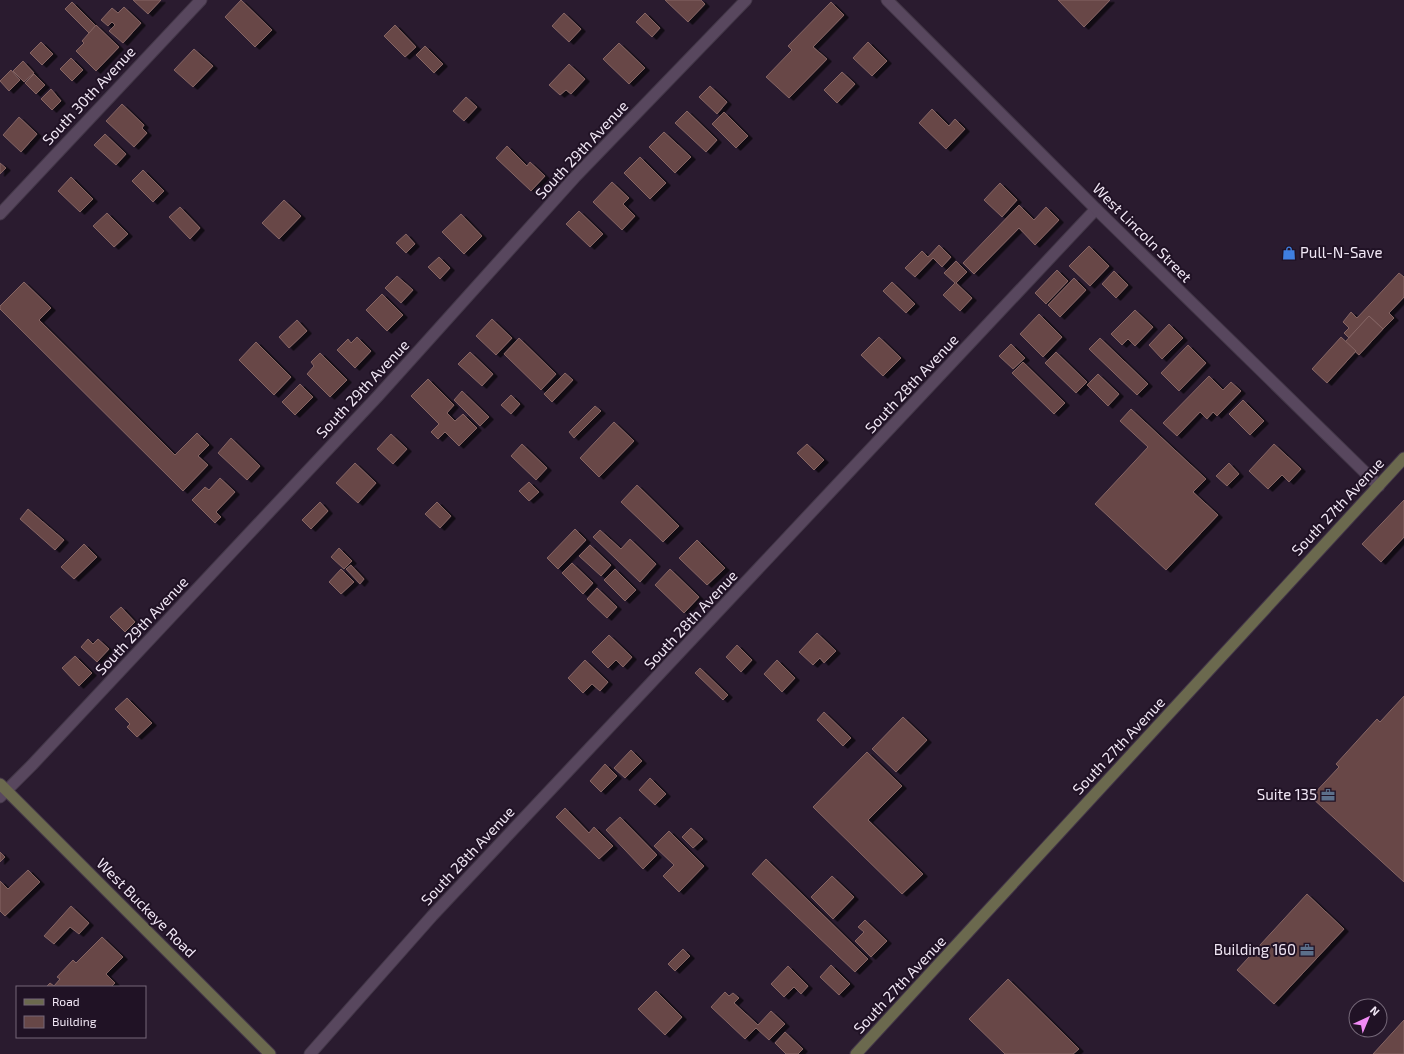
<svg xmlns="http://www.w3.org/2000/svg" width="1404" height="1054" viewBox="0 0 1404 1054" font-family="'Exo 2',sans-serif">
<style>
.building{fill:#674747;stroke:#866564;filter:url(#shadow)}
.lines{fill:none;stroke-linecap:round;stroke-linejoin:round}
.minor-casing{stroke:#433748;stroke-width:13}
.tertiary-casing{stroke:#433748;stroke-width:13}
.secondary-casing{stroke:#433748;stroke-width:13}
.minor{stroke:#58475e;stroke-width:11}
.tertiary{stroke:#58475e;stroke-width:11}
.secondary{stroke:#6b694e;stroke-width:11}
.labels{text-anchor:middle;stroke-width:4;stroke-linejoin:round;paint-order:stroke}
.street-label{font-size:15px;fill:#f1e7f5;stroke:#201225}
.poi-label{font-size:15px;fill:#f1e7f5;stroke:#201225;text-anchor:end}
</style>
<defs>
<filter id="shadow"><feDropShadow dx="4.5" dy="2.5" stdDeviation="0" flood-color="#0009"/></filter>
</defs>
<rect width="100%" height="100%" fill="#2a1b2f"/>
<!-- building -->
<g class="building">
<polygon points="133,0 161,0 148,14"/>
<polygon points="241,0 272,30 255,47 225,17"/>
<polygon points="665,0 701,0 705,4 688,22"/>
<polygon points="1058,0 1110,0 1084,27"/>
<polygon points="72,2 96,26 89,33 65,9"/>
<polygon points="831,2 844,15 813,47 827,59 789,98 766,77 792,50 788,46"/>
<polygon points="124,7 141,23 123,43 109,31 115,25 112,22 108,26 101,20 112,8 118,13"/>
<polygon points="564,13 581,29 569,42 552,26"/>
<polygon points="645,13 660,28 652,37 636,22"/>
<polygon points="96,25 119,47 96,71 76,51 84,43 82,41"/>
<polygon points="395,25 416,47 405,57 384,36"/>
<polygon points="41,42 53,54 42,65 30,53"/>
<polygon points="868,42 887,61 872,76 853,58"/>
<polygon points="619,43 645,68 629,84 603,59"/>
<polygon points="425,46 443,64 434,73 416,55"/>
<polygon points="194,49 213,66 193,87 174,70"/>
<polygon points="71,58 83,70 72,81 60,69"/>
<polygon points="23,61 34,73 24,82 13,71"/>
<polygon points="569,64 585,79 571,94 566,90 560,95 549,85"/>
<polygon points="11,70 20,80 9,91 0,81"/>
<polygon points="842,72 855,84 837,103 824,90"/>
<polygon points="34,74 45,85 36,94 25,83"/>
<polygon points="710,86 727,102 717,114 699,97"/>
<polygon points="51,89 61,101 52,110 41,99"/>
<polygon points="466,97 477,107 464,121 453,111"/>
<polygon points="122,104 144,125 142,128 147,133 134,147 106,121"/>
<polygon points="932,109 949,126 955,119 965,129 946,149 919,123"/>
<polygon points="687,111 717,140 706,152 675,123"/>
<polygon points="724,112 748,136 736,148 712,124"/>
<polygon points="19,117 37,134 21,152 3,135"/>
<polygon points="664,132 691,157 675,173 649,147"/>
<polygon points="105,134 126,154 116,165 94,145"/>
<polygon points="507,146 527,166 530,162 545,176 531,191 496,158"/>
<polygon points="640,157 666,183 650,199 624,173"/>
<polygon points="0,163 6,168 0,174"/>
<polygon points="143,170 164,191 153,202 132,181"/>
<polygon points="71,177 93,199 80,212 58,191"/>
<polygon points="612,182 629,198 623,204 635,216 622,230 593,202"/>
<polygon points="1000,183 1017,200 1002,217 984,200"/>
<polygon points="284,200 301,216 279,239 262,223"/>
<polygon points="1019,205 1034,220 1046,207 1059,220 1035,245 1019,228 974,274 963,263"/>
<polygon points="180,207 200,228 190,239 169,217"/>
<polygon points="579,211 603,234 590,247 566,224"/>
<polygon points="107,213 128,234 114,247 93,226"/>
<polygon points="461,214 482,236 464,254 442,232"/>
<polygon points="406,234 415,244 406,253 396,243"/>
<polygon points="939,245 951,257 942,267 933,258 915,277 905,268 922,251 928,257"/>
<polygon points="1089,246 1109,266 1090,286 1069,266"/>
<polygon points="439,257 450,268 440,279 428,267"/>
<polygon points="956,261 967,272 956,283 972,298 960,311 943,295 955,283 944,273"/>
<polygon points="1057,270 1068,281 1046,304 1035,293"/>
<polygon points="1114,271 1128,285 1116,298 1102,284"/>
<polygon points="1399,273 1404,277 1404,297 1389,313 1394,318 1383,329 1369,316 1349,338 1344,333 1349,328 1343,322 1351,312 1357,318"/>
<polygon points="397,276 413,290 401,303 385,288"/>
<polygon points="1074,278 1086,290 1060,317 1048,305"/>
<polygon points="24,282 51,308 39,320 175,455 197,433 209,445 198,456 208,465 183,491 0,309 0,306"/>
<polygon points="892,282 915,304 906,313 883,291"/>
<polygon points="382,294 403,315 387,331 366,310"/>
<polygon points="1135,310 1153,327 1135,346 1128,339 1122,345 1111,334"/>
<polygon points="1039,314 1062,337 1043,357 1020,334"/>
<polygon points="1369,316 1383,329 1359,355 1345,342"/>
<polygon points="492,319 512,338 496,355 476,336"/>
<polygon points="297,320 307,331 289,348 279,337"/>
<polygon points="1169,324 1183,338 1162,359 1149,345"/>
<polygon points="357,337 371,351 355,368 337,350 348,339 351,343"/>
<polygon points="879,337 901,358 883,376 861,355"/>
<polygon points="1341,337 1356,351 1327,383 1312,369"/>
<polygon points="519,338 556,374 541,390 504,354"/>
<polygon points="1100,338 1148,384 1137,395 1089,349"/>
<polygon points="256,342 291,377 274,395 239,360"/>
<polygon points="1011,344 1025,358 1013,369 999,356"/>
<polygon points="1188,345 1206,363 1179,391 1161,373"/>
<polygon points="470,352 493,374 482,386 458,364"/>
<polygon points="1056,352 1087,382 1076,393 1045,363"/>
<polygon points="320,353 347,380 330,397 307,374 314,366 311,362"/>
<polygon points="1023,362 1065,403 1054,414 1012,373"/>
<polygon points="565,373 573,380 552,402 544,394"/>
<polygon points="1098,374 1119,394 1108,406 1087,385"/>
<polygon points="1209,376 1223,390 1231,382 1241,391 1217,416 1213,412 1207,419 1200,412 1177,436 1163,423"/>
<polygon points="428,379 454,405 447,413 455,421 463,414 477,428 459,446 445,432 438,439 431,432 439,424 411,396"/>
<polygon points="300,384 313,397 295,415 282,402"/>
<polygon points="462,391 489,417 480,426 454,400"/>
<polygon points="511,395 520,404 511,414 501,405"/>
<polygon points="1243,400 1264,421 1250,435 1229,414"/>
<polygon points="595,406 601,411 574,438 569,432"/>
<polygon points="1131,409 1206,479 1193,492 1218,515 1166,570 1095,504 1148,447 1120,421"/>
<polygon points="614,422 634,441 599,477 580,458"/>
<polygon points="391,434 407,449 393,464 377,449"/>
<polygon points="231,438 260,466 247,480 218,453"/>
<polygon points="522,444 547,468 536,480 511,456"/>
<polygon points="807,444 824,460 814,470 797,453"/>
<polygon points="1274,444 1301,469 1289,482 1282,475 1268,489 1249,471"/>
<polygon points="355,463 376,483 358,503 336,483"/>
<polygon points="1229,463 1239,474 1227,486 1216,476"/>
<polygon points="220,478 235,492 216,512 221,517 215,523 192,500 205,487 209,490"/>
<polygon points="529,482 539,492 529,501 519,491"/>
<polygon points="637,485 679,526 663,542 621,502"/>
<polygon points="1404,500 1404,537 1381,562 1362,544"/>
<polygon points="320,502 328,511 311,529 302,520"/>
<polygon points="437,502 451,516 440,528 425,514"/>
<polygon points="28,509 64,540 55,550 20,519"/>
<polygon points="575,529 586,540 558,569 547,558"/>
<polygon points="600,530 621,549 630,539 656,564 640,582 593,537"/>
<polygon points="697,540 725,568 707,585 679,558"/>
<polygon points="84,544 97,557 74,579 61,567"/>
<polygon points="590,545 611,565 601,576 579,556"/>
<polygon points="339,548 352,561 344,569 331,557"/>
<polygon points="572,563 593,583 583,594 562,573"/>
<polygon points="351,565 364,579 360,584 346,569"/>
<polygon points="341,569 354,582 341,594 329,582"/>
<polygon points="615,569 636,590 625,601 604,580"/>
<polygon points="670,569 699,597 684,613 655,585"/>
<polygon points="597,588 617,607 607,618 587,599"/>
<polygon points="121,607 135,622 125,632 110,617"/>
<polygon points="817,633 836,651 824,663 820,658 813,665 799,652"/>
<polygon points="609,635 632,657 623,667 616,660 608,668 592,652"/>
<polygon points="88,639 93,644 98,639 109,649 97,662 81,647"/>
<polygon points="737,645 752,660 741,672 726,657"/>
<polygon points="75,656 92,673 79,686 62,668"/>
<polygon points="585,660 608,682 600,691 592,684 583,693 568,678"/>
<polygon points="777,660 795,678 782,692 764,674"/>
<polygon points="700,668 728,695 723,700 695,673"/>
<polygon points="1404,696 1404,882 1311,797 1339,767 1336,764 1377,719 1380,722"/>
<polygon points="127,698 152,723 137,737 127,727 130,724 115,709"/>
<polygon points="824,712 851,738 843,746 817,720"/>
<polygon points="903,717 927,740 896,772 872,749"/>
<polygon points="631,750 642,761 625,778 614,768"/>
<polygon points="867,752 902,786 868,820 923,874 902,894 813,807"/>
<polygon points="605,764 617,776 601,792 590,781"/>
<polygon points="650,778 666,794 655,805 639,790"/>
<polygon points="565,808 589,833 594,827 613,846 599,859 556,817"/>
<polygon points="620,817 657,855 643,869 606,830"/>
<polygon points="691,828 703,839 693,848 682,837"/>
<polygon points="669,831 704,866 679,892 663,876 674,865 654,846"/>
<polygon points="0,852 5,857 0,862"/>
<polygon points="766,859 868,959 855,972 752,874"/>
<polygon points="28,870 40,882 5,916 0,911 0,881 8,889"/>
<polygon points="832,876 854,897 833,919 811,897"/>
<polygon points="1307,894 1344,929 1274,1004 1237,970"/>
<polygon points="71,906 89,923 79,934 70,927 54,944 44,936"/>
<polygon points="865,920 887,941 871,957 855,941 864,932 858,927"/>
<polygon points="102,937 123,957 106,974 115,983 111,987 46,987 50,983 54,986 60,979 57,977 73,960 76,963"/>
<polygon points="683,949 690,956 675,971 668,964"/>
<polygon points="831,965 850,984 839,995 820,977"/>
<polygon points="788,966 808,986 801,994 794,987 784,997 771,984"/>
<polygon points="1008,979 1079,1049 1073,1054 1005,1054 969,1019"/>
<polygon points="656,991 682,1017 665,1035 638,1009"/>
<polygon points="725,992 729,996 733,993 739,998 734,1003 758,1025 771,1011 785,1024 769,1040 756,1028 745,1039 711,1007"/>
<polygon points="1404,1020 1404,1054 1373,1054"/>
<polygon points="785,1032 803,1049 798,1054 786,1054 775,1043"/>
</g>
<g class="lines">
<!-- minor casing -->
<g class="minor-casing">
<g id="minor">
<polyline points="0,214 201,0"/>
<polyline points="0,797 32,765 378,396 575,177 746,0"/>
<polyline points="310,1054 432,916 1096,209"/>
</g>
</g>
<!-- tertiary casing -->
<g class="tertiary-casing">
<polyline id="tertiary" points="887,0 1096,209 1379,486"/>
</g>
<!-- secondary casing -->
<g class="secondary-casing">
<g id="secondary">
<polyline points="0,784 270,1054"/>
<polyline points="856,1054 1404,458"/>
</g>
</g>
<!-- minor -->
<use href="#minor" class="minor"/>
<!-- tertiary -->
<use href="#tertiary" class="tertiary"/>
<!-- secondary -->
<use href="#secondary" class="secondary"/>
</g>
<!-- icons -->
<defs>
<g id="shop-bare" transform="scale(1.08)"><path d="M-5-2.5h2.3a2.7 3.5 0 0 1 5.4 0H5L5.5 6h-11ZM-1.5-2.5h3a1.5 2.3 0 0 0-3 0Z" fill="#3f7fe0" stroke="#201225" stroke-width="2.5" paint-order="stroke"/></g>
<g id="office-bare" transform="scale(1.08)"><path d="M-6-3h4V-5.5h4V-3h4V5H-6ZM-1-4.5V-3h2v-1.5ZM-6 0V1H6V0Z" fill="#5c6f8a" stroke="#201225" stroke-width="2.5" paint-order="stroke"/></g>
</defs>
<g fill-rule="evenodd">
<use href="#shop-bare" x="1289" y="253"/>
<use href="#office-bare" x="1328" y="795"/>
<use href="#office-bare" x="1307" y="950"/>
</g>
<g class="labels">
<!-- street labels -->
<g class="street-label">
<text transform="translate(89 96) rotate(-47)" y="5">South 30th Avenue</text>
<text transform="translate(582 150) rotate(-47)" y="5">South 29th Avenue</text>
<text transform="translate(1142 233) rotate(45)" y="5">West Lincoln Street</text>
<text transform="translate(912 384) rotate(-47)" y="5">South 28th Avenue</text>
<text transform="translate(363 389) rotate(-47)" y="5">South 29th Avenue</text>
<text transform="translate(1338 507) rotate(-47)" y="5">South 27th Avenue</text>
<text transform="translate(691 620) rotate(-47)" y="5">South 28th Avenue</text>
<text transform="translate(142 626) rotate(-47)" y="5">South 29th Avenue</text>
<text transform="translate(1119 746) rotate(-47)" y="5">South 27th Avenue</text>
<text transform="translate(468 856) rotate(-47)" y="5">South 28th Avenue</text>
<text transform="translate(146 908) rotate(45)" y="5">West Buckeye Road</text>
<text transform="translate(900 985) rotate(-47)" y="5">South 27th Avenue</text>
</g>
<!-- poi labels -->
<g class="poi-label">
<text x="1300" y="258" text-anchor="start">Pull-N-Save</text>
<text x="1317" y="800">Suite 135</text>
<text x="1296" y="955">Building 160</text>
</g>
</g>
<!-- legend -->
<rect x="16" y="986" width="130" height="52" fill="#201225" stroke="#746778"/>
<rect x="24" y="999" width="20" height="6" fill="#6b694e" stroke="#746778"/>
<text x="52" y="1006" font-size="12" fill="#f1e7f5">Road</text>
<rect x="24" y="1016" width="20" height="12" fill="#674747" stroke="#746778"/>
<text x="52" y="1026" font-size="12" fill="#f1e7f5">Building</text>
<!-- north arrow -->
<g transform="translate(1368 1018) rotate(44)"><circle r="19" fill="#201225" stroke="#746778"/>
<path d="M0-3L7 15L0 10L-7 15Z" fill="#f18bf5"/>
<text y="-6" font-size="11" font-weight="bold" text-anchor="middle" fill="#f1e7f5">N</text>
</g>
</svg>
